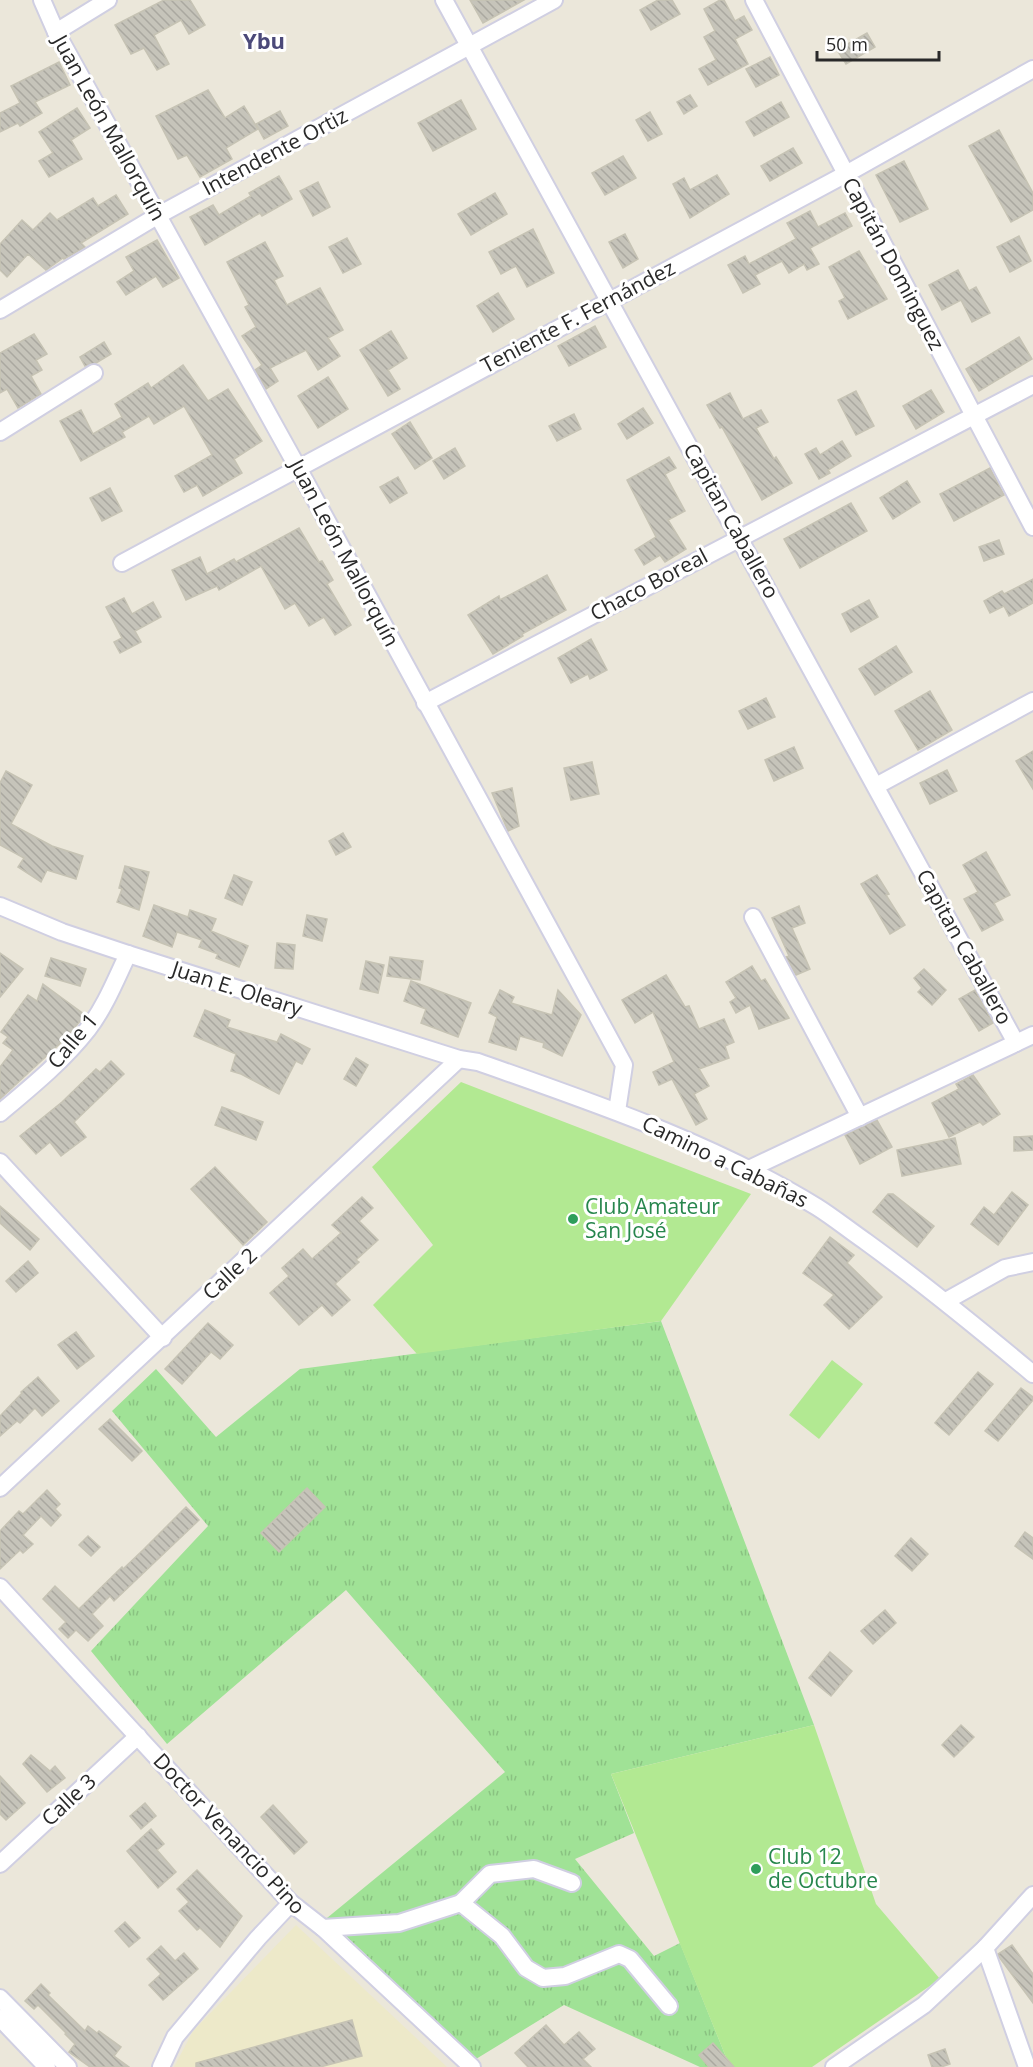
<svg xmlns="http://www.w3.org/2000/svg" width="1033" height="2067" viewBox="0 0 1033 2067" font-family="'Open Sans',sans-serif">
<style>
.education{fill:#ede9c9}
.grass{fill:url(#grass-tufts)}
.pitch{fill:#b2e992}
.building{fill:url(#building-back-hatch);stroke:#c6c3b4;stroke-width:1.5}
.lines{fill:none;stroke-linecap:round;stroke-linejoin:round}
.minor-casing{stroke:#d0cfe2;stroke-width:20}
.minor{stroke:#fff;stroke-width:16}
.leisure-dot{fill:#2e9e5b;stroke:#fff;stroke-width:2}
.labels{text-anchor:middle;stroke-width:6;stroke-linejoin:round;paint-order:stroke}
.street-label{font-size:21px;fill:#292929;stroke:#fff}
.leisure-label{font-size:21px;fill:#27864d;stroke:#fff;text-anchor:start}
.neighbourhood-label{font-size:22px;font-weight:bold;fill:#4b4979;stroke:#fff}
</style>
<defs>
<pattern id="grass-tufts" width="24" height="20" patternUnits="userSpaceOnUse" patternTransform="scale(1.5)"><rect width="24" height="20" fill="#a0e296"/><path d="M3 7l-1-3M5 7V3M7 7l1-3M15 17l-1-3M17 17v-4M19 17l1-3" fill="none" stroke="#8ac281"/></pattern>
<pattern id="building-back-hatch" width="6" height="6" patternUnits="userSpaceOnUse" patternTransform="scale(1.5)"><rect width="6" height="6" fill="#c6c4ba"/><path d="M-1 5l2 2M0 0l6 6M5-1l2 2" fill="none" stroke="#aaa8a0"/></pattern>
</defs>
<rect width="100%" height="100%" fill="#ebe7da"/>
<!-- education -->
<polygon class="education" points="296,1925 447,2067 174,2067 193,2031"/>
<!-- grass -->
<polygon class="grass" points="661,1321 814,1725 611,1774 634,1833 575,1859 654,1956 680,1943 730,2067 700,2067 564,2005 476,2059 327,1918 505,1772 346,1590 167,1744 91,1651 208,1526 112,1411 156,1369 216,1437 300,1369"/>
<!-- pitch -->
<g class="pitch">
<polygon points="461,1082 751,1194 661,1321 417,1354 373,1305 433,1245 372,1167"/>
<polygon points="832,1360 863,1384 819,1439 789,1415"/>
<polygon points="814,1725 876,1904 940,1979 812,2067 730,2067 611,1774"/>
</g>
<!-- building -->
<g class="building">
<polygon points="164,0 190,0 205,25 189,34 181,20 154,35 169,64 157,70 144,48 131,54 115,25"/>
<polygon points="470,0 524,0 483,23"/>
<polygon points="658,0 672,0 680,14 651,30 640,10"/>
<polygon points="720,0 724,0 735,21 744,16 752,30 735,39 748,64 708,85 699,69 716,60 704,37 715,31 704,9"/>
<polygon points="867,33 875,47 846,64 837,50"/>
<polygon points="770,57 779,75 756,87 746,69"/>
<polygon points="59,62 70,85 35,102 42,113 20,126 18,123 0,132 0,113 20,103 11,86"/>
<polygon points="208,90 225,118 244,106 258,129 226,148 232,159 200,177 187,155 178,159 156,116"/>
<polygon points="690,95 697,106 684,114 677,102"/>
<polygon points="461,100 476,129 433,151 418,123"/>
<polygon points="781,102 789,117 754,136 746,122"/>
<polygon points="77,108 90,128 71,140 82,159 49,177 39,161 53,153 39,132"/>
<polygon points="280,111 288,126 264,139 256,124"/>
<polygon points="650,112 662,134 648,141 636,120"/>
<polygon points="999,130 1033,193 1033,210 1011,222 969,146"/>
<polygon points="793,148 802,163 770,181 761,166"/>
<polygon points="623,156 636,178 605,195 592,173"/>
<polygon points="904,161 928,209 900,222 876,175"/>
<polygon points="717,175 729,194 690,218 673,184 684,178 690,190"/>
<polygon points="279,176 292,199 262,216 260,213 205,245 190,217 213,205 219,215 251,196 249,193"/>
<polygon points="318,182 330,207 313,216 300,191"/>
<polygon points="495,193 507,214 471,235 458,214"/>
<polygon points="116,195 128,214 81,243 85,247 64,259 63,258 46,270 28,254 7,277 0,270 0,244 22,220 33,230 50,213 57,220 93,198 98,206"/>
<polygon points="810,211 818,227 845,213 852,226 810,248 819,264 807,270 804,264 789,273 782,261 755,275 760,284 743,293 728,265 745,256 749,264 796,239 787,223"/>
<polygon points="533,229 554,273 527,287 516,266 501,274 489,252"/>
<polygon points="625,234 638,259 623,268 609,242"/>
<polygon points="1019,236 1031,261 1010,272 997,247"/>
<polygon points="347,238 361,264 343,273 329,247"/>
<polygon points="157,240 179,278 163,287 156,276 126,295 117,282 134,271 126,257"/>
<polygon points="265,242 283,276 274,280 287,305 320,288 343,330 328,338 340,356 318,370 306,350 270,368 278,381 266,389 255,370 262,365 242,336 256,327 245,307 249,305 227,262"/>
<polygon points="859,251 887,299 848,319 839,301 845,298 829,267"/>
<polygon points="958,270 969,291 976,287 990,313 972,322 961,300 942,310 929,285"/>
<polygon points="498,293 514,319 493,332 477,306"/>
<polygon points="595,326 606,347 569,366 558,346"/>
<polygon points="391,331 407,358 388,370 400,389 388,396 360,350"/>
<polygon points="34,334 47,354 36,360 42,370 31,376 41,394 18,408 7,389 0,393 0,353"/>
<polygon points="1019,337 1032,359 979,391 966,369"/>
<polygon points="104,342 111,354 96,363 85,366 80,357"/>
<polygon points="183,365 208,401 228,389 262,441 234,459 242,473 203,496 197,485 184,492 175,476 212,455 184,406 154,424 149,416 122,432 125,437 81,461 60,421 81,410 93,434 122,417 115,404 148,383 151,388"/>
<polygon points="328,377 348,409 318,428 298,396"/>
<polygon points="931,390 944,412 916,429 903,406"/>
<polygon points="856,391 874,426 856,435 838,400"/>
<polygon points="730,393 743,419 761,410 768,422 756,428 774,459 776,457 792,483 762,500 722,427 720,428 707,405"/>
<polygon points="643,408 653,423 627,439 618,424"/>
<polygon points="574,414 581,429 557,441 549,426"/>
<polygon points="410,422 432,458 415,469 392,434"/>
<polygon points="842,441 851,456 828,470 830,473 819,479 805,454 816,448 820,455"/>
<polygon points="455,448 465,466 444,479 433,461"/>
<polygon points="669,457 676,468 665,474 685,511 668,520 686,549 665,562 660,555 644,565 635,550 656,537 627,480"/>
<polygon points="990,468 1004,495 954,521 940,494"/>
<polygon points="398,477 407,493 390,503 380,487"/>
<polygon points="907,481 920,502 893,519 880,498"/>
<polygon points="110,488 122,511 102,521 90,498"/>
<polygon points="851,503 867,531 800,568 784,539"/>
<polygon points="299,528 319,562 322,561 333,580 327,584 351,625 335,635 324,617 309,626 295,603 285,609 261,566 219,590 217,586 186,600 172,570 200,557 207,574 234,559 236,562"/>
<polygon points="999,540 1004,554 984,561 979,547"/>
<polygon points="547,575 566,610 522,634 523,636 493,654 468,615 499,596 500,600"/>
<polygon points="1033,579 1033,603 1009,616 1004,606 990,613 984,601 1002,591 1004,594"/>
<polygon points="124,598 132,614 153,602 161,617 135,631 141,642 120,653 114,642 122,638 106,607"/>
<polygon points="869,600 878,617 851,632 842,614"/>
<polygon points="591,639 607,670 590,679 588,674 571,683 558,658"/>
<polygon points="896,646 912,672 875,695 859,669"/>
<polygon points="930,691 952,730 918,750 895,711"/>
<polygon points="766,698 775,717 748,729 739,711"/>
<polygon points="794,747 803,768 774,781 765,760"/>
<polygon points="1033,751 1033,789 1016,761"/>
<polygon points="592,762 599,794 571,800 564,768"/>
<polygon points="947,770 957,791 930,804 920,783"/>
<polygon points="6,771 32,785 11,824 52,846 83,856 76,879 47,870 41,882 18,867 24,858 0,845 0,783"/>
<polygon points="512,788 519,826 508,831 492,793"/>
<polygon points="343,833 351,847 336,855 329,841"/>
<polygon points="986,852 1010,895 994,903 1003,920 982,931 964,899 978,892 963,865"/>
<polygon points="125,866 149,872 139,910 117,902 122,889 119,888"/>
<polygon points="234,875 252,882 242,905 225,898"/>
<polygon points="877,875 889,894 886,895 905,925 890,934 861,884"/>
<polygon points="154,905 188,917 190,910 216,919 211,931 248,946 239,967 216,958 218,954 199,947 202,940 177,932 172,947 143,936"/>
<polygon points="799,906 805,923 792,928 810,969 796,975 786,957 789,956 772,918"/>
<polygon points="307,915 327,919 322,941 303,936"/>
<polygon points="277,943 295,945 293,969 275,968"/>
<polygon points="0,953 23,969 0,997"/>
<polygon points="390,957 423,961 420,980 387,976"/>
<polygon points="51,958 86,969 80,986 45,976"/>
<polygon points="366,961 384,965 378,993 360,989"/>
<polygon points="752,966 761,981 765,979 789,1018 759,1029 750,1005 736,1013 730,1002 736,998 726,982"/>
<polygon points="924,969 946,990 932,1005 918,992 922,988 914,978"/>
<polygon points="666,975 685,1007 689,1006 699,1029 724,1019 734,1042 725,1046 729,1058 699,1069 709,1086 694,1094 707,1119 696,1125 672,1079 659,1085 653,1072 674,1062 653,1012 635,1023 622,1000"/>
<polygon points="411,981 471,1003 458,1037 421,1023 426,1009 404,1001"/>
<polygon points="43,984 85,1015 67,1037 0,1099 0,1067 13,1050 3,1043 8,1037 1,1032 28,995 37,1001"/>
<polygon points="500,990 514,997 511,1003 552,1015 558,990 581,1015 562,1056 543,1047 544,1043 520,1036 516,1050 489,1042 497,1017 489,1013"/>
<polygon points="975,990 993,1023 979,1031 959,999"/>
<polygon points="205,1010 230,1020 227,1027 277,1042 281,1034 310,1049 302,1064 296,1061 279,1094 241,1074 231,1071 236,1054 194,1036"/>
<polygon points="356,1058 368,1065 356,1086 344,1079"/>
<polygon points="111,1061 124,1074 74,1122 86,1137 61,1156 50,1142 36,1154 20,1136 62,1102 96,1069 100,1072"/>
<polygon points="973,1075 1000,1114 983,1125 980,1122 949,1137 932,1103 959,1089 956,1084"/>
<polygon points="222,1107 263,1122 256,1140 215,1125"/>
<polygon points="877,1120 892,1147 860,1164 845,1135"/>
<polygon points="1033,1136 1033,1150 1014,1151 1014,1137"/>
<polygon points="955,1138 961,1164 902,1176 897,1150"/>
<polygon points="215,1167 267,1222 243,1245 191,1189"/>
<polygon points="1012,1192 1028,1205 998,1245 971,1224 984,1207 994,1215"/>
<polygon points="888,1194 893,1194 934,1226 917,1247 873,1212"/>
<polygon points="362,1197 373,1208 359,1221 378,1240 356,1260 359,1262 335,1284 350,1300 332,1316 322,1305 299,1325 270,1293 289,1276 282,1268 303,1249 312,1259 341,1233 332,1225"/>
<polygon points="0,1206 39,1239 30,1250 0,1223"/>
<polygon points="830,1237 854,1255 847,1263 882,1297 849,1329 824,1305 834,1295 803,1273"/>
<polygon points="28,1261 38,1273 16,1292 6,1281"/>
<polygon points="208,1323 233,1345 220,1359 211,1352 182,1384 165,1369"/>
<polygon points="76,1332 94,1356 77,1369 58,1345"/>
<polygon points="978,1372 993,1384 949,1435 935,1423"/>
<polygon points="38,1377 59,1401 42,1416 35,1408 20,1423 17,1421 0,1436 0,1416 22,1393 21,1392"/>
<polygon points="1021,1388 1033,1397 1033,1400 998,1441 985,1431"/>
<polygon points="110,1419 142,1451 132,1461 99,1429"/>
<polygon points="307,1488 325,1507 279,1552 261,1533"/>
<polygon points="47,1490 60,1504 55,1509 61,1515 51,1526 41,1516 23,1535 33,1544 23,1553 20,1550 0,1569 0,1531 19,1511 23,1514"/>
<polygon points="186,1507 199,1520 114,1601 110,1596 92,1614 103,1626 88,1641 76,1630 68,1638 59,1629 66,1622 43,1599 55,1586 79,1609 122,1567 123,1569 143,1550"/>
<polygon points="1025,1532 1033,1538 1033,1559 1015,1546"/>
<polygon points="88,1536 100,1547 91,1556 79,1545"/>
<polygon points="911,1538 928,1554 912,1571 895,1556"/>
<polygon points="885,1610 896,1623 873,1644 861,1631"/>
<polygon points="830,1652 852,1671 831,1696 809,1678"/>
<polygon points="961,1725 974,1737 954,1757 942,1745"/>
<polygon points="31,1755 50,1771 55,1766 65,1778 47,1792 23,1764"/>
<polygon points="0,1776 25,1803 6,1820 0,1814"/>
<polygon points="145,1803 156,1816 141,1829 130,1816"/>
<polygon points="273,1805 307,1842 294,1854 261,1817"/>
<polygon points="151,1829 164,1844 157,1850 176,1872 158,1888 127,1851"/>
<polygon points="197,1870 242,1916 220,1947 200,1928 197,1930 179,1911 189,1902 177,1889"/>
<polygon points="125,1922 140,1938 129,1947 115,1931"/>
<polygon points="1012,1945 1033,1974 1033,2003 999,1957 998,1954"/>
<polygon points="161,1946 175,1961 184,1953 198,1969 163,2000 149,1985 161,1974 147,1959"/>
<polygon points="41,1984 50,1993 48,1995 85,2031 88,2026 97,2033 99,2031 121,2047 114,2056 129,2067 90,2067 69,2052 75,2044 65,2034 66,2033 38,2005 34,2009 25,2001"/>
<polygon points="352,2020 362,2056 320,2067 196,2067 196,2063"/>
<polygon points="546,2025 564,2045 579,2032 595,2049 583,2059 591,2067 528,2067 515,2053"/>
<polygon points="713,2043 734,2067 709,2067 699,2055"/>
<polygon points="945,2049 950,2064 941,2067 932,2067 928,2055"/>
</g>
<g class="lines">
<!-- minor casing -->
<g class="minor-casing">
<g id="minor">
<polyline points="42,0 56,32 298,468 624,1065 617,1111"/>
<polyline points="444,0 1016,1043"/>
<polyline points="754,0 1033,527"/>
<polyline points="56,32 108,0"/>
<polyline points="0,310 157,216 554,0"/>
<polyline points="0,432 94,373"/>
<polyline points="122,563 846,174 1033,69"/>
<polyline points="425,703 1033,385"/>
<polyline points="876,786 1033,701"/>
<path d="M0 906 62 932 128 954 459 1059 478 1062C594 1103 711 1142 817 1207 833 1217 849 1230 865 1241 923 1283 978 1328 1033 1374"/>
<polyline points="753,917 860,1117"/>
<path d="M0 1113C31 1087 63 1061 88 1029 105 1007 116 979 128 954"/>
<polyline points="0,1162 163,1338"/>
<polyline points="749,1169 1033,1035"/>
<polyline points="946,1301 1005,1268 1033,1262"/>
<polyline points="0,1488 459,1059"/>
<polyline points="0,1587 291,1903 323,1928 472,2067"/>
<polyline points="0,1864 138,1736"/>
<polyline points="461,1903 490,1874 534,1869 572,1883"/>
<polyline points="323,1928 399,1923 461,1903 502,1936 526,1968 543,1978 565,1976 619,1954 630,1959 669,2006"/>
<polyline points="985,1948 1027,2067"/>
<polyline points="0,1998 68,2067"/>
<polyline points="0,2018 47,2067"/>
<polyline points="161,2067 175,2037 258,1938 291,1903"/>
<polyline points="834,2067 924,2005 985,1948 1033,1895"/>
</g>
</g>
<!-- minor -->
<use href="#minor" class="minor"/>
</g>
<!-- markers -->
<g class="leisure-dot">
<circle cx="573" cy="1219" r="6"/>
<circle cx="756" cy="1869" r="6"/>
</g>
<g class="labels">
<!-- street labels -->
<g class="street-label">
<text transform="translate(109 128) rotate(61)" y="7">Juan León Mallorquín</text>
<text transform="translate(275 152) rotate(-28)" y="7">Intendente Ortiz</text>
<text transform="translate(893 264) rotate(62)" y="7">Capitán Dominguez</text>
<text transform="translate(578 317) rotate(-28)" y="7">Teniente F. Fernández</text>
<text transform="translate(731 521) rotate(61)" y="7">Capitan Caballero</text>
<text transform="translate(344 553) rotate(62)" y="7">Juan León Mallorquín</text>
<text transform="translate(649 585) rotate(-28)" y="7">Chaco Boreal</text>
<text transform="translate(964 947) rotate(61)" y="7">Capitan Caballero</text>
<text transform="translate(237 989) rotate(18)" y="7">Juan E. Oleary</text>
<text transform="translate(73 1041) rotate(-50)" y="7">Calle 1</text>
<text transform="translate(725 1162) rotate(26)" y="7">Camino a Cabañas</text>
<text transform="translate(230 1274) rotate(-43)" y="7">Calle 2</text>
<text transform="translate(69 1800) rotate(-43)" y="7">Calle 3</text>
<text transform="translate(229 1834) rotate(47)" y="7">Doctor Venancio Pino</text>
</g>
<!-- leisure labels -->
<g class="leisure-label">
<text x="585" y="1214">Club Amateur<tspan x="585" dy="24">San José</tspan></text>
<text x="768" y="1864">Club 12<tspan x="768" dy="24">de Octubre</tspan></text>
</g>
<!-- neighbourhood labels -->
<g class="neighbourhood-label">
<text x="264" y="49">Ybu</text>
</g>
</g>
<!-- scale -->
<path d="M817 51v9h122v-9" fill="none" stroke="#292929" stroke-width="3"/>
<text x="826" y="51" font-size="18" fill="#292929" stroke="#ffffff" stroke-width="4.5" paint-order="stroke">50 m</text>
</svg>
